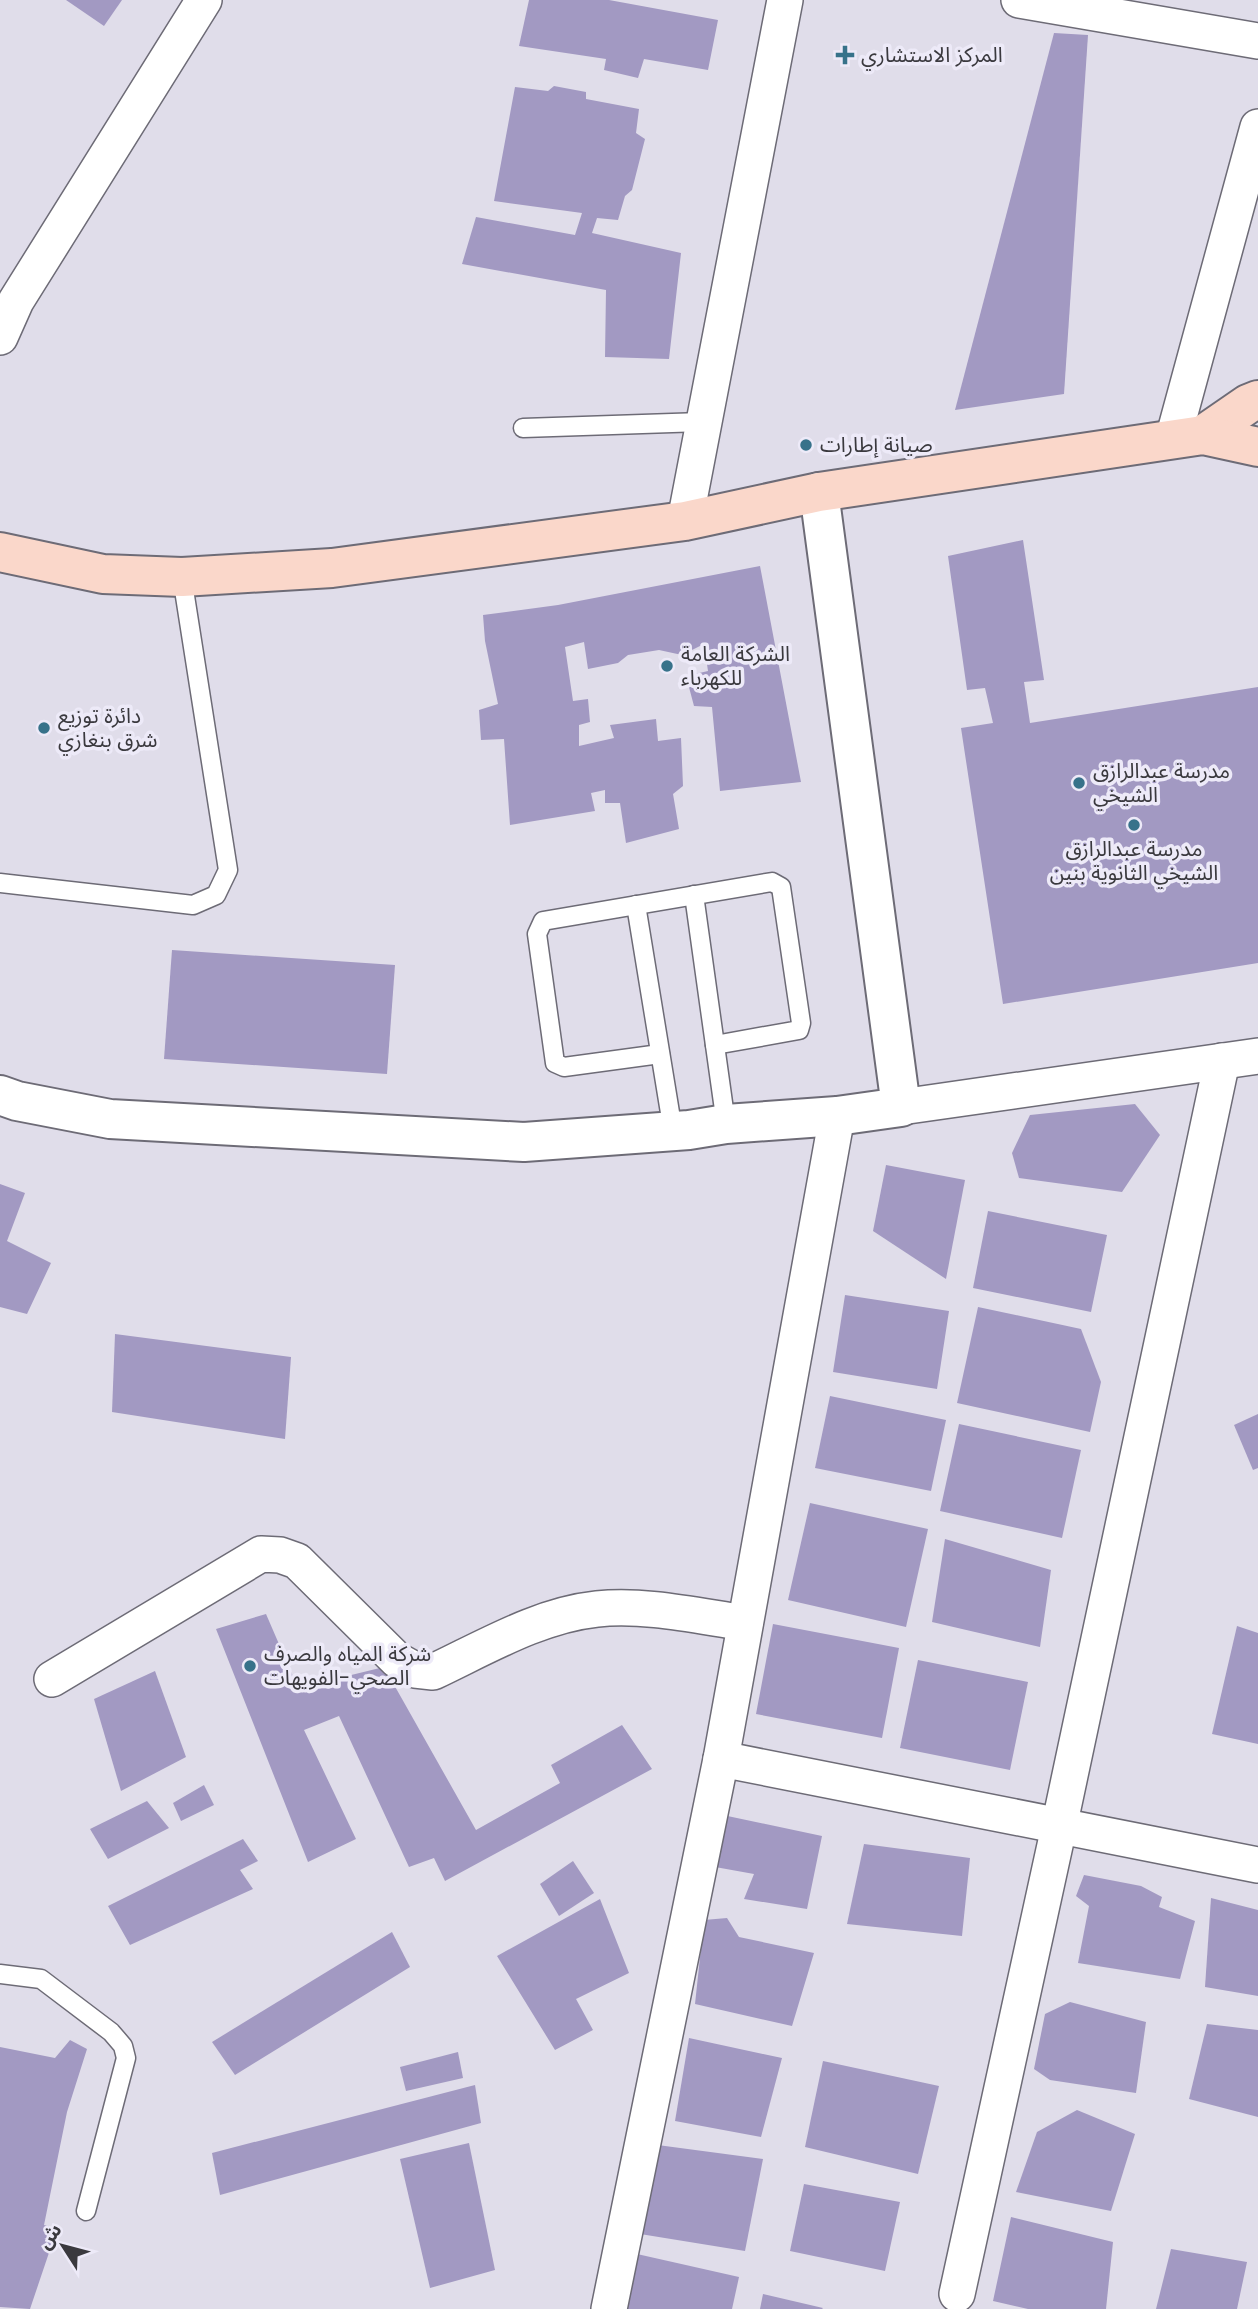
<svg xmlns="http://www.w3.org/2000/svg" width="1258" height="2309" viewBox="0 0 1258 2309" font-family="Poppins,'Noto Sans Arabic',sans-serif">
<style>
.building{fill:#a299c2}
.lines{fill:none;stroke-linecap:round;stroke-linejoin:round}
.service-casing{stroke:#6d6b76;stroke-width:21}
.minor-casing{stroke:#6d6b76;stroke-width:38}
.tertiary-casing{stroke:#6d6b76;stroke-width:42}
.secondary-casing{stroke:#6d6b76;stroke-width:42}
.service{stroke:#fff;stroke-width:18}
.minor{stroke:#fff;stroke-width:35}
.tertiary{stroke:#fff;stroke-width:38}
.secondary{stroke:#fad7ca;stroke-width:38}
.poi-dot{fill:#37728a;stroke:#edeaf8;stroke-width:2.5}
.labels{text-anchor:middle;stroke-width:7;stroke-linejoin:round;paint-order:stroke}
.poi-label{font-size:21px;fill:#3a393e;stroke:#edeaf8;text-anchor:start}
</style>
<rect width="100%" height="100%" fill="#e0ddea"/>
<!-- building -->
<g class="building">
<polygon points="66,0 122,0 104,26"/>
<polygon points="529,0 609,0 718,20 708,70 644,59 638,78 604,70 606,59 519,46"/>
<polygon points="1054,33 1088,35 1064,394 955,410"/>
<polygon points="554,86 586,92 586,99 639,109 636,133 645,139 632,190 625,196 618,220 597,218 592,233 681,253 669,359 605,357 606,290 462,264 476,217 575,235 582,213 494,201 515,87 548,91"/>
<polygon points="1023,540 1044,680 1024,682 1030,723 1258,687 1258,963 1003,1004 961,728 993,723 985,688 967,690 948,556"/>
<polygon points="760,566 801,782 720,791 712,707 694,706 686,676 708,671 704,644 682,655 659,650 628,655 618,663 588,669 584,642 565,647 573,701 588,699 590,722 579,725 579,746 614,738 610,725 656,719 658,741 681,738 683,786 673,794 679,829 626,843 620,803 605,803 605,790 591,793 595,811 510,825 504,739 481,740 479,710 498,704 485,641 483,615 558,605"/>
<polygon points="172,950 395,965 387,1074 164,1059"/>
<polygon points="1135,1104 1160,1135 1122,1192 1019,1178 1012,1153 1030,1115"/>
<polygon points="886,1165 965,1180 946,1279 873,1231"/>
<polygon points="0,1184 25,1193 7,1241 51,1263 27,1314 0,1307"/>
<polygon points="988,1211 1107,1235 1091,1312 973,1288"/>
<polygon points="845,1295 949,1311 937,1389 833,1372"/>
<polygon points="978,1307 1081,1329 1101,1382 1090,1432 957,1403"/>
<polygon points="115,1334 291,1357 285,1439 112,1412"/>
<polygon points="830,1396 946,1420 931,1491 815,1468"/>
<polygon points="1258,1414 1258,1468 1253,1470 1234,1425"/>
<polygon points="959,1424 1081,1450 1062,1538 940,1511"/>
<polygon points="810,1503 928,1529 906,1627 788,1600"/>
<polygon points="945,1539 1051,1570 1040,1647 932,1622"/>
<polygon points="266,1614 298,1688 384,1667 476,1830 560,1783 551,1765 622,1725 652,1769 445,1881 434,1858 409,1867 339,1716 304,1730 356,1839 308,1862 216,1629"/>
<polygon points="773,1624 899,1648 882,1738 756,1714"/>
<polygon points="1237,1626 1258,1633 1258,1744 1212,1734"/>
<polygon points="918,1660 1028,1682 1010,1770 900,1748"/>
<polygon points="155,1671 186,1757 121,1791 94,1699"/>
<polygon points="204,1785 214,1805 181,1821 173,1803"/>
<polygon points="147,1801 169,1828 108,1859 90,1829"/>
<polygon points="718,1814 822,1836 807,1909 744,1899 754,1874 704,1865"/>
<polygon points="243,1839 258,1861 240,1870 253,1889 130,1945 108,1906"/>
<polygon points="864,1844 970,1858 962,1936 847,1924"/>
<polygon points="573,1861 594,1893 559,1916 540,1884"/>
<polygon points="1084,1875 1141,1886 1162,1897 1159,1907 1195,1921 1180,1979 1078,1963 1089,1906 1076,1896"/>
<polygon points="1211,1898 1258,1910 1258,1996 1205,1987"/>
<polygon points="600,1899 629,1973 576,1999 593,2030 555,2050 497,1956"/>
<polygon points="727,1918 739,1937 814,1953 792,2026 695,2004 704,1920"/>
<polygon points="392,1932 410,1967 235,2075 212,2042"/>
<polygon points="1070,2002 1146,2022 1136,2093 1050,2080 1034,2069 1045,2014"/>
<polygon points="1207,2024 1258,2030 1258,2117 1189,2099"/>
<polygon points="689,2038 782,2058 761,2137 675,2121"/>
<polygon points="70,2040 87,2049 67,2112 44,2225 57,2229 30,2309 0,2307 0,2047 55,2058"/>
<polygon points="458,2052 463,2078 406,2091 400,2067"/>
<polygon points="823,2061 939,2086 918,2174 805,2147"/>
<polygon points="475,2085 481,2123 220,2195 212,2153"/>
<polygon points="1077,2110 1135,2134 1111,2211 1016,2192 1037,2132"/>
<polygon points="469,2143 495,2270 430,2288 400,2159"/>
<polygon points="650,2144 763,2159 745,2251 634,2233"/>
<polygon points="804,2184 900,2202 885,2271 790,2251"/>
<polygon points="1011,2217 1113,2242 1106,2309 1028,2309 993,2301"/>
<polygon points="1171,2249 1247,2262 1237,2309 1156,2309"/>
<polygon points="637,2254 739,2277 732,2309 625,2309"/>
<polygon points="763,2294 823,2308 822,2309 760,2309"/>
</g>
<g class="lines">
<!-- service casing -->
<g class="service-casing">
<g id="service">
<polyline points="523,428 702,422"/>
<polyline points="0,883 193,905 216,895 228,870 182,577"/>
<polyline points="694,895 726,1124"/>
<polyline points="636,905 673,1131"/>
<polyline points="660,1054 564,1067 555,1063 537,934 543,921 772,882 781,887 801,1023 799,1030 715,1045"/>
<polyline points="0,1974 41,1979 111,2032 123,2046 126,2058 86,2211"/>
</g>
</g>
<!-- minor casing -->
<g class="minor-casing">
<g id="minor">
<polyline points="1019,0 1258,41"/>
<polyline points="0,337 16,301 204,0"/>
<polyline points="1173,439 1258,127"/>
<polyline points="685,521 785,0"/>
<polyline points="901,1107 1258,1056"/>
<path d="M52 1679 261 1554 280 1555 297 1561 397 1660 415 1670 433 1672C484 1648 539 1615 597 1609 646 1604 697 1616 745 1623"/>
<polyline points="721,1759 1258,1865"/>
<polyline points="957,2294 1059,1827 1222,1061"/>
<polyline points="609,2309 721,1759 837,1116"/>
</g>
</g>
<!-- tertiary casing -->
<g class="tertiary-casing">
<polyline id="tertiary" points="0,1095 17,1101 110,1119 524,1142 689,1130 726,1124 837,1116 901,1107 819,492"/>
</g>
<!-- secondary casing -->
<g class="secondary-casing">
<g id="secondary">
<polyline points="1203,435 1248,404 1258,400"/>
<polyline points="0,552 103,574 182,577 332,568 685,521 819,492 1203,435 1258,447"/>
</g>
</g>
<!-- service -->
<use href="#service" class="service"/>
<!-- minor -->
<use href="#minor" class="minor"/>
<!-- tertiary -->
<use href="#tertiary" class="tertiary"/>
<!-- secondary -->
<use href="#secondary" class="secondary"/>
</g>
<!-- markers -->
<g class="poi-dot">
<path d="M841.5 44.5h7v7h7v7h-7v7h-7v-7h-7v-7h7z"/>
<circle cx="806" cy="445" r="7"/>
<circle cx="667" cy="666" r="7"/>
<circle cx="44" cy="728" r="7"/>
<circle cx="1079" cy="783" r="7"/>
<circle cx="1134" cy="825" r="7"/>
<circle cx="250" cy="1666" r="7"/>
</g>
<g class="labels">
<!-- poi labels -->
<g class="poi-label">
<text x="861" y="62">المركز الاستشاري</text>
<text x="820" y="452">صيانة إطارات</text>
<text x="681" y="661">الشركة العامة<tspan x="681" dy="24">للكهرباء</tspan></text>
<text x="58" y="723">دائرة توزيع<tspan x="58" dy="24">شرق بنغازي</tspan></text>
<text x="1093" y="778">مدرسة عبدالرازق<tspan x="1093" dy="24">الشيخي</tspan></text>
<text x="1134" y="856" text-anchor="middle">مدرسة عبدالرازق<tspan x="1134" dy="24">الشيخي الثانوية بنين</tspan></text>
<text x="264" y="1661">شركة المياه والصرف<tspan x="264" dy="24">الصحي-الفويهات</tspan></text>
</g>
</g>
<!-- north arrow -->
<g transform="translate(63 2246) rotate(306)" stroke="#edeaf8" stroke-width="5" paint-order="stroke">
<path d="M0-5L12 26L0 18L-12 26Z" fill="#3a393e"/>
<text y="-10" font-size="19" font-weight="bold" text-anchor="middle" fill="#3a393e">ش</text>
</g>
</svg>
